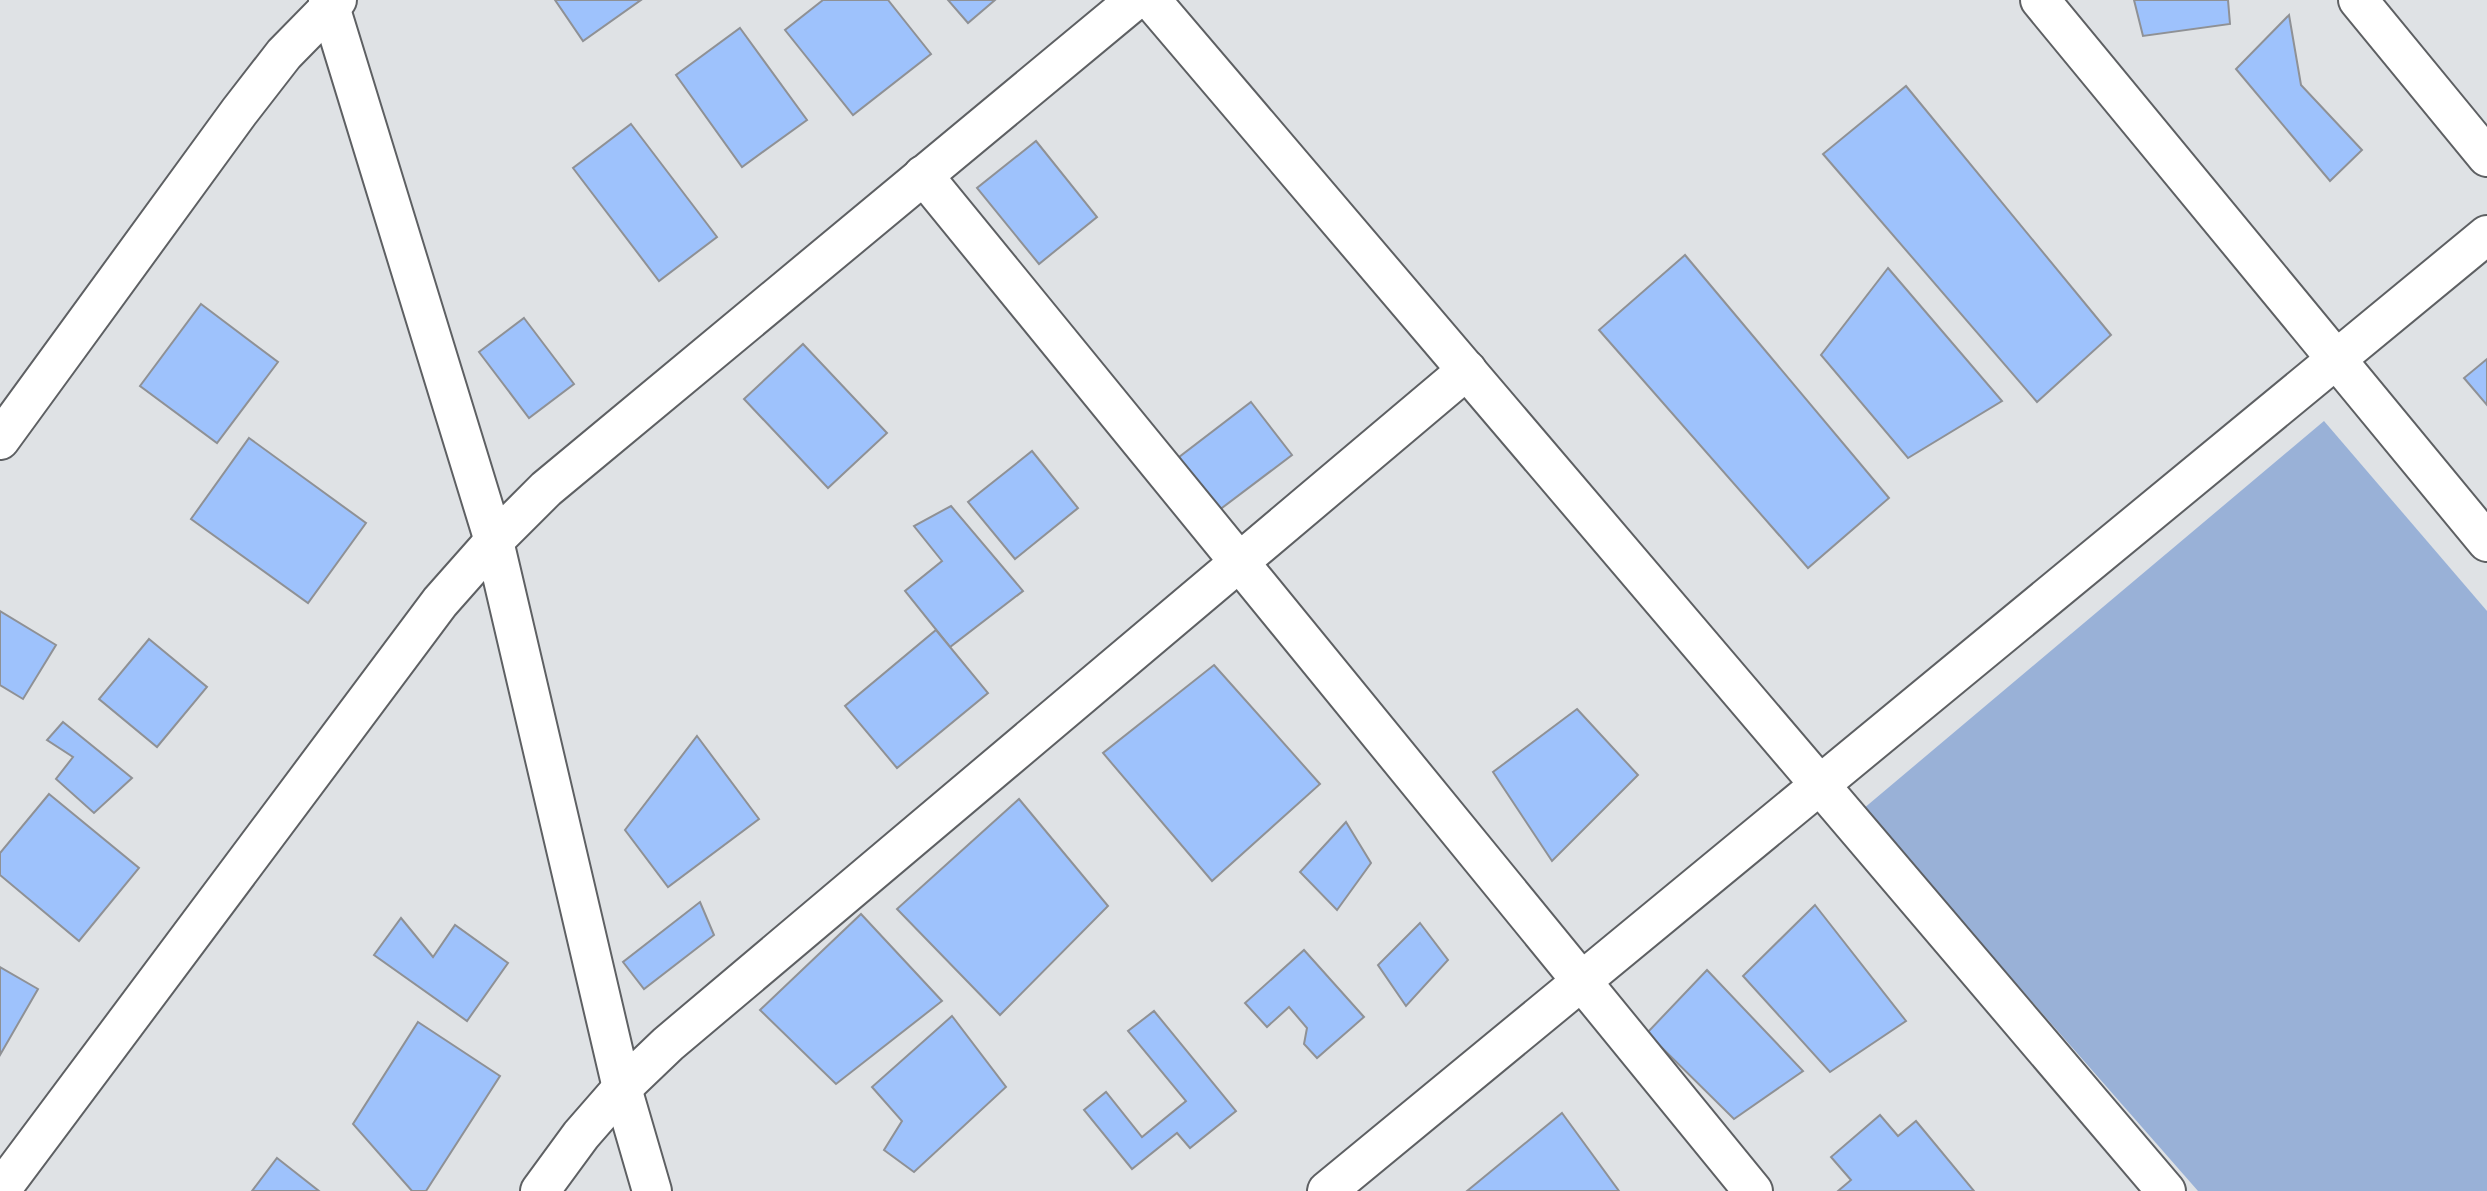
<svg xmlns="http://www.w3.org/2000/svg" width="2487" height="1191" viewBox="0 0 2487 1191" font-family="'DejaVu Sans',sans-serif">
<style>
.green{fill:#99b1d7}
.building{fill:#9ec2fc;stroke:#8f9195;stroke-width:2}
.lines{fill:none;stroke-linecap:round;stroke-linejoin:round}
.minor-casing{stroke:#5e6063;stroke-width:42}
.minor{stroke:#fff;stroke-width:38}
</style>
<rect width="100%" height="100%" fill="#dfe2e5"/>
<!-- green -->
<polygon class="green" points="2324,421 2487,611 2487,1191 2198,1191 1863,809"/>
<!-- building -->
<g class="building">
<polygon points="555,0 641,0 583,41"/>
<polygon points="823,0 888,0 931,54 853,115 785,30"/>
<polygon points="948,0 995,0 968,23"/>
<polygon points="2134,0 2228,0 2230,24 2143,36"/>
<polygon points="2289,15 2301,85 2362,150 2330,181 2236,69"/>
<polygon points="740,28 807,120 742,167 676,75"/>
<polygon points="1906,86 2111,335 2037,402 1823,154"/>
<polygon points="631,124 717,237 659,281 573,168"/>
<polygon points="1036,141 1097,217 1039,264 977,188"/>
<polygon points="1685,255 1889,498 1808,568 1599,330"/>
<polygon points="1888,268 2002,401 1908,458 1821,355"/>
<polygon points="201,304 278,362 217,443 140,386"/>
<polygon points="524,318 574,384 529,418 479,352"/>
<polygon points="803,344 887,433 828,488 744,399"/>
<polygon points="2487,359 2487,405 2464,378"/>
<polygon points="1251,402 1292,455 1210,517 1170,464"/>
<polygon points="249,438 366,523 308,603 191,519"/>
<polygon points="1032,451 1078,508 1015,559 968,502"/>
<polygon points="951,506 1023,591 950,647 905,591 942,561 914,526"/>
<polygon points="0,611 56,645 23,699 0,685"/>
<polygon points="936,630 988,693 897,768 845,706"/>
<polygon points="149,639 207,687 157,747 99,699"/>
<polygon points="1214,665 1320,784 1212,881 1103,753"/>
<polygon points="1577,709 1638,775 1552,861 1493,772"/>
<polygon points="63,722 132,778 94,813 56,779 73,757 47,740"/>
<polygon points="697,736 759,819 668,887 625,830"/>
<polygon points="49,794 139,868 79,941 0,875 0,853"/>
<polygon points="1019,799 1108,906 1000,1015 897,909"/>
<polygon points="1346,822 1371,863 1337,910 1300,872"/>
<polygon points="700,902 714,935 644,989 623,962"/>
<polygon points="1815,905 1906,1021 1830,1072 1743,976"/>
<polygon points="861,914 942,1001 836,1084 760,1010"/>
<polygon points="401,918 433,957 455,925 508,963 467,1021 374,955"/>
<polygon points="1420,923 1448,960 1406,1006 1378,965"/>
<polygon points="1304,950 1364,1017 1317,1058 1304,1044 1307,1028 1289,1007 1267,1027 1245,1003"/>
<polygon points="0,967 38,989 0,1055"/>
<polygon points="1707,970 1803,1071 1734,1119 1647,1033"/>
<polygon points="1154,1011 1236,1111 1190,1148 1177,1133 1132,1169 1084,1110 1106,1092 1142,1137 1186,1101 1128,1031"/>
<polygon points="952,1016 1006,1087 914,1172 884,1150 902,1121 872,1087"/>
<polygon points="418,1022 500,1076 426,1191 412,1191 353,1124"/>
<polygon points="1562,1113 1619,1191 1467,1191"/>
<polygon points="1880,1115 1898,1136 1916,1121 1974,1191 1838,1191 1851,1180 1831,1157"/>
<polygon points="277,1158 319,1191 252,1191"/>
</g>
<g class="lines">
<!-- minor casing -->
<g class="minor-casing">
<g id="minor">
<polyline points="328,0 494,541 622,1088 652,1191"/>
<polyline points="1151,0 2166,1191"/>
<polyline points="2040,0 2487,542"/>
<polyline points="2358,0 2487,157"/>
<polyline points="923,175 1753,1191"/>
<polyline points="0,440 239,112 284,54 337,0"/>
<polyline points="0,1191 440,602 494,541 546,489 1135,0"/>
<polyline points="540,1191 581,1135 622,1088 668,1044 1467,370"/>
<polyline points="1327,1191 2487,235"/>
</g>
</g>
<!-- minor -->
<use href="#minor" class="minor"/>
</g>
</svg>
